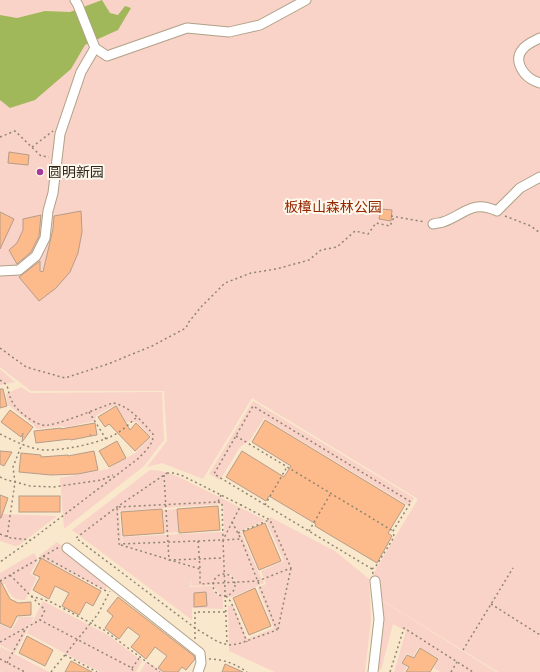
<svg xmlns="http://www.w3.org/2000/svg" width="540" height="672" viewBox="0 0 540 672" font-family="'IBM Plex Sans','Noto Sans SC',sans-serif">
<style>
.green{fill:#f9d2c8;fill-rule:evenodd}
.water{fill:#a1b85a}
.building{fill:#fdbb8b;stroke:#b69c89}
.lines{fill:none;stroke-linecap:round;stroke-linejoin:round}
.minor-casing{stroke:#b1a187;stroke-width:11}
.path{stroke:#908472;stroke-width:1.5;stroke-dasharray:2 3;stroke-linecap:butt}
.minor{stroke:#fff;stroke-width:9}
.poi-dot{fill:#a63a9a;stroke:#fef7ec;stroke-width:1.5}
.labels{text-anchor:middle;stroke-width:4;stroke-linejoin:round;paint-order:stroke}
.poi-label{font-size:14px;fill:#2e271d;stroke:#fef7ec;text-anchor:start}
.park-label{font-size:14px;fill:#952600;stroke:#fef7ec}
</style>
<rect width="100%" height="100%" fill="#fae8cd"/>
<!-- green -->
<g class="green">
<polygon points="0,0 540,0 540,672 498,672 377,597 373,574 418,499 252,398 203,479 162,463 147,467 167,441 164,391 31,391 0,367"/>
<polygon points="0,369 15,382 0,385"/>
<polygon points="21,387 30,393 162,392 164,440 144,466 64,529 60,478 108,469 135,453 151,437 137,422 126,422 115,405 97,415 94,421 67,427 60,426 36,429 34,425 8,405 6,394"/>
<polygon points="253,401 414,498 409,506 264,418 250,440 240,447 220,480 209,474"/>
<path d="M150 470C162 470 170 473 181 478L265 520 240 531 262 580H263L264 583 232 597 224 598 212 585 191 586 190 577V587L212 586C213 593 217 595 223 597V609L192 608V620L72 530ZM223 504 226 573 231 575 237 582 256 581 236 582 226 573 224 532 122 537 123 545 142 544 122 545 119 511Z"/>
<polygon points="177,509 178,532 165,533 163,510"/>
<polygon points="0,513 2,514 57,516 19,545 15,546 0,541"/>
<polygon points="270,517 335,551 369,579 371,619 365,672 275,672 229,651 228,606 233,605 247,639 274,628 258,588 266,584 261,571 284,561 267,523"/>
<polygon points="57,542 110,584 104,590 39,556"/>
<path d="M34 553 38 560 30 574 37 578 25 600C12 601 10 594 5 584L0 586V573Z"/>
<polygon points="378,598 496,672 440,672 434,668 439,658 419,647 413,657 407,653 401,663 407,667 404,672 394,672 406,631 393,624 381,670 375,665"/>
<polygon points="43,601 108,635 142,661 136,672 100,672 27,633"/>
<polygon points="19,617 34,617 15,653 0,645 0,624 12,630"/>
<polygon points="1,647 49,672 2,672 0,671 0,649"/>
<polygon points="146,662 151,664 162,672 140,672"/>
</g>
<!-- water -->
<polygon class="water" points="102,0 110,13 118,15 125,6 131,8 118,30 85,45 71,69 35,100 10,108 0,100 0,15 17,18 45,11 70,12"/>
<!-- building -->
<g class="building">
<polygon points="9,152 29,155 28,165 8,163"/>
<polygon points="381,209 392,210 391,221 379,219"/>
<polygon points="81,211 82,232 78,253 70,272 56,288 39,301 19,277 40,261 40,271 43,272 53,229 54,216"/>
<polygon points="0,212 14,219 0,249"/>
<polygon points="41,215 39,236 31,252 17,264 9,250 17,243 23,230 23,219"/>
<polygon points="0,389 3,389 7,406 0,408"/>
<polygon points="116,406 130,430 136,423 150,437 135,451 109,424 105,427 98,417"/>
<polygon points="10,410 33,427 22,442 23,433 21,437 1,422"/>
<polygon points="265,420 405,505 388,533 392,536 377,563 315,526 316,524 269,496 266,501 226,477 242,451 284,477 291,466 252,442"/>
<polygon points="95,423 97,435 91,436 90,434 91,436 71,440 70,439 36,443 34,431 61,428 61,429"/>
<polygon points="117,441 126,458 109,467 99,451"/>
<polygon points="0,451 12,452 4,466 0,464"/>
<polygon points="94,451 98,470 78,474 51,475 19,472 21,453 41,455 41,457 68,455 68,456"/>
<polygon points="0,495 8,498 1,518 0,518"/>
<rect x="19" y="496" width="41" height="16"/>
<polygon points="218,506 220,530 179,533 177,509"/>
<polygon points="162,509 164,533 123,536 121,512"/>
<polygon points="265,523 281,561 259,570 243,532"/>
<polygon points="41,558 101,591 93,606 86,602 79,615 62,606 69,593 55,586 49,599 33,590 40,577 33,574"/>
<polygon points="0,580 10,599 18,603 31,602 31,615 17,616 11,628 0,623"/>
<polygon points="255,588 271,626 249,635 233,598"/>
<polygon points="206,592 207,606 194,607 194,593"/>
<polygon points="118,597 194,656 195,659 186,670 182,667 178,672 164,672 158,668 167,656 155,647 146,659 131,647 140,636 128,627 119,639 105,628 113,616 107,611"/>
<polygon points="27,636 53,650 45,666 19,653"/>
<polygon points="420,648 438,659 430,672 406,672 409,667 402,663 407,655 414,658"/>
<polygon points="71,661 92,672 65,672"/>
<polygon points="225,664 243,672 222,672"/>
</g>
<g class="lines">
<!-- minor casing -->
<g class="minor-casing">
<g id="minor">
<polyline points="75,0 78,5 95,48 107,56 187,28 229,32 260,25 306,0"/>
<path d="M540 38C534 41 526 44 522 50 514 60 522 73 531 79 534 81 537 82 540 83"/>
<path d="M433 224C437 223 440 223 443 222 464 215 472 199 497 211L520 188 540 177"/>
<polyline points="0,271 19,270 36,256 45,238 48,211 53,193 60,134 81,72 95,48"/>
<polyline points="67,548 200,653 201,663 198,672"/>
<polyline points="373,672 379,619 375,581"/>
</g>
</g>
<!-- path -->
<g class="path">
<polyline points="0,137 15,131 41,156 49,157"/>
<polyline points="32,147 53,131"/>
<polyline points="391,216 425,222"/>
<polyline points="505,216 531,226 540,233"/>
<polyline points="0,348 26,367 65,378 108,364 152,346 186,328 188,323 201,307 225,283 251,273 276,269 309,260 321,250 337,247 355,231 368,234 376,223 390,226 394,217"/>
<path d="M0 380 7 385C10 399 12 405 23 414 28 418 35 423 42 425 53 428 100 407 113 403 130 406 142 422 153 434 154 444 145 451 139 458L31 540 0 562"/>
<polyline points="89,412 106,439"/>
<path d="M0 434C12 440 24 446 37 449 54 453 96 444 112 436 121 432 129 424 137 417"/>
<polyline points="236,436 393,531"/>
<polygon points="167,473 174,473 183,476 241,505 223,540 241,539 277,630 238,644 229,645 218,642 195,628 76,538 117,507"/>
<polyline points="164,475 169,560 224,558"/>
<polyline points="0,477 4,479 30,486 54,487 101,480 113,475"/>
<polyline points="221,495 218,502 117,507 119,544 223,540 227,644"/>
<polyline points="218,502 222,503 223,539"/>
<polyline points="265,505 287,467"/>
<polyline points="232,522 241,539"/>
<polyline points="309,531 331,493"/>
<polyline points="238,533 269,520"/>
<polyline points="0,534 11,538 31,540"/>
<polyline points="7,537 15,482 13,467 22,444"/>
<polyline points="198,541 200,569"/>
<polyline points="121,545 200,569 200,584 258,581 291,568 270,520 241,505"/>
<polyline points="43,556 106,591"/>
<polyline points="372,569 376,566 394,537 393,531 411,502 253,406 214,474 372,569 373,574"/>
<circle cx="224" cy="585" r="11"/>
<polyline points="10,575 45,610 40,620"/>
<polyline points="0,581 59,547"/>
<polyline points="31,596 51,602 104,630 160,672"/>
<polyline points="226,596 231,602 247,642"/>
<polyline points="491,604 540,635"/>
<polyline points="278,629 291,568"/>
<polyline points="195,639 195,612 226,612"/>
<polyline points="0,642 40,620 132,668 133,672"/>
<polyline points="463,650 513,568"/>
<polyline points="65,655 97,672"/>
<polyline points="0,659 25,672"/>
<path d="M209 659C223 659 236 664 247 672"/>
<polyline points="7,663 26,628"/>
<polyline points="132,668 140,657"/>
<polyline points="51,672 98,614 110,591"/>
<polyline points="390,672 404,628 473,672"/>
<polyline points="451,672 457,662"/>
</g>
<!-- minor -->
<use href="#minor" class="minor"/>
</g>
<!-- markers -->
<circle class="poi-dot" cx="40" cy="172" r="4"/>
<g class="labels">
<!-- poi labels -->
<g class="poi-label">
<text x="48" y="177">圆明新园</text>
</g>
<!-- park labels -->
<g class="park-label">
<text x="333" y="212">板樟山森林公园</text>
</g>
</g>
</svg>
